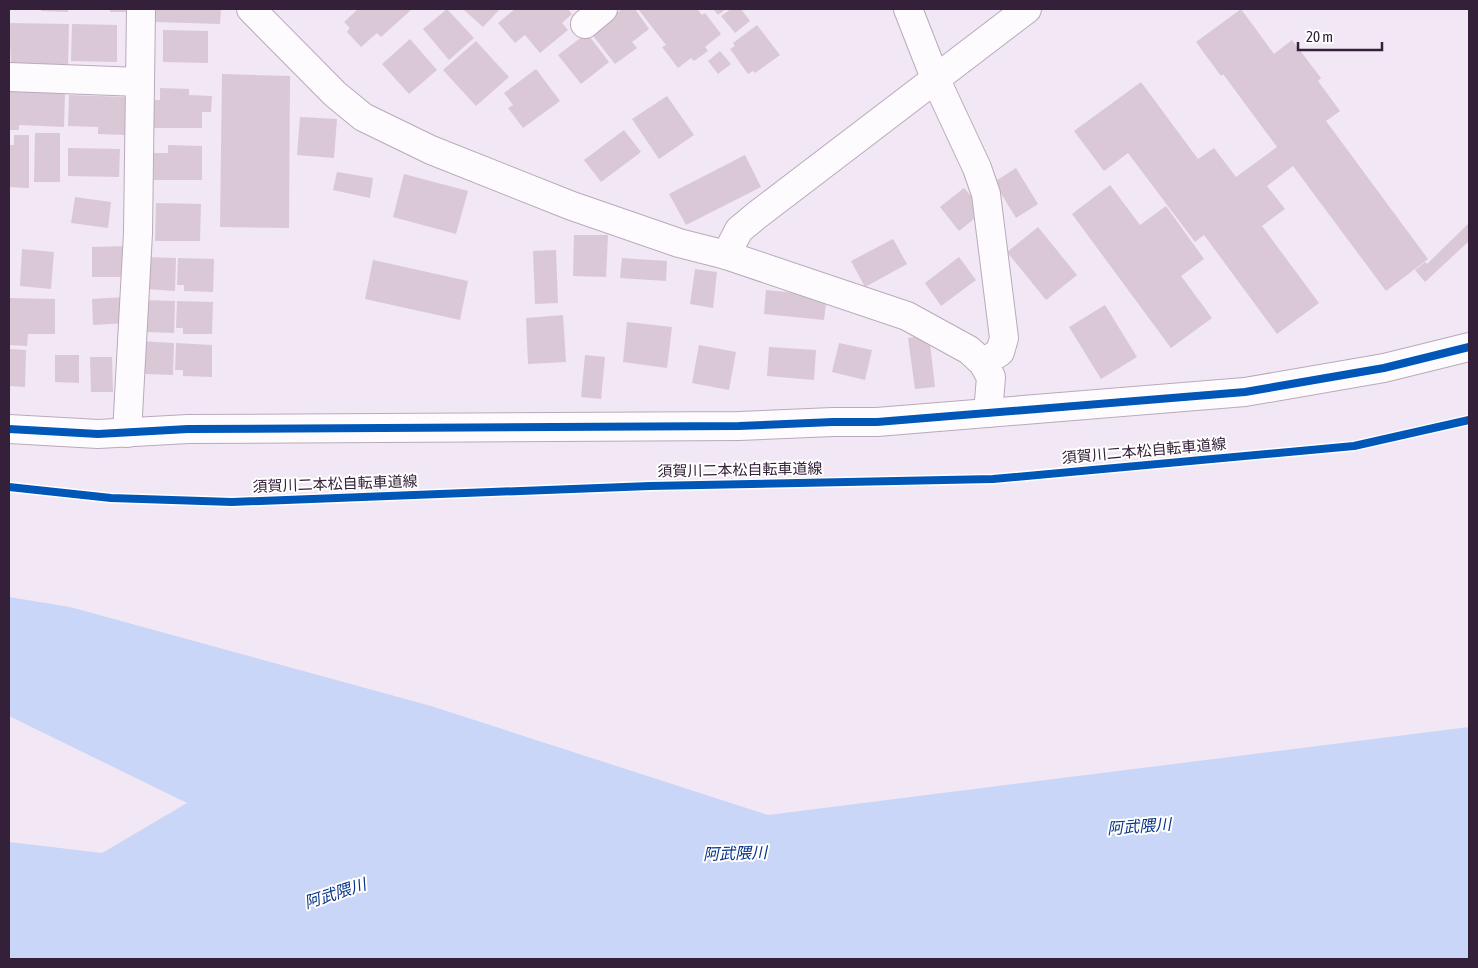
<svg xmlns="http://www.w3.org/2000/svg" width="1478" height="968" viewBox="0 0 1478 968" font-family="'Asap Condensed','Noto Sans JP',sans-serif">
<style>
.water{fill:#c9d6f7}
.building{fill:#dbc8d6}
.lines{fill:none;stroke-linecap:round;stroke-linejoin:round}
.minor-casing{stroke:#b9aabb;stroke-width:30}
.minor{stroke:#fdfbfd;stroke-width:28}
.cycleway-casing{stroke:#fff;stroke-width:11}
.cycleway{stroke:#0057b8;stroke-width:8}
.labels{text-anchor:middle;stroke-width:4;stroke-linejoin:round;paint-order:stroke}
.street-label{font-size:15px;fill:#342038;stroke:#fff}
.water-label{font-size:16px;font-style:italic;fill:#063388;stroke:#fff}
</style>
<rect width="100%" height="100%" fill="#f2e7f4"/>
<!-- water -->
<polygon class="water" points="9,597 70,607 431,706 768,815 1469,727 1469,959 9,959 9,842 102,853 187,803 9,716"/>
<!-- building -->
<g class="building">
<polygon points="41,9 68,9 68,12 41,11"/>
<rect x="110" y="9" width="17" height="3"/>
<polygon points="151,9 221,9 220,24 155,22 155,13 151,13"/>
<polygon points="358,9 412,9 381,37 377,33 361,47 347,32 350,28 344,22"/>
<polygon points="447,9 474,38 449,60 423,29"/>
<polygon points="463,9 500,9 483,27"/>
<polygon points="515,9 568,9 572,14 562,23 568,30 540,53 525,35 515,43 498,23"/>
<polygon points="622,9 635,9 649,29 632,42 637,48 615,64 590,32"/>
<polygon points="638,9 697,9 702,15 705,13 721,34 705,47 708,51 694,61 691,58 678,68 662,47 666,45"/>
<polygon points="713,9 726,9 718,15"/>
<polygon points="731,9 741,9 750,21 735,33 721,16"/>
<polygon points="1241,9 1274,54 1292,40 1321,78 1318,81 1340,111 1326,121 1428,259 1386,291 1293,166 1267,186 1285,209 1262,226 1319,303 1277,334 1204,235 1195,242 1128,153 1104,171 1074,131 1141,82 1198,159 1214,148 1236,177 1277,147 1223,74 1221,76 1196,42"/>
<polygon points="9,23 69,24 68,68 45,68 45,64 11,63"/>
<polygon points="72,24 117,25 117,62 71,61"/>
<polygon points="757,25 780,55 755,73 753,71 748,74 730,49 735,46 733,43"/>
<polygon points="163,30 208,31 208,63 163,62"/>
<polygon points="587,33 609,62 581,84 558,55"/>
<polygon points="410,39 437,70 409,94 382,64"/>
<polygon points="476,41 509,77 476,106 443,70"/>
<polygon points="720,51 731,64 718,74 708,61"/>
<polygon points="536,69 560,101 523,128 508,108 513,105 504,93"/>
<polygon points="222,74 290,76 289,228 220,227"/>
<polygon points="160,88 189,89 189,95 212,96 211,112 202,112 202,128 154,128 154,100 160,100"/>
<polygon points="9,91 65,93 64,127 19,125 19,130 9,130"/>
<polygon points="69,95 126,97 125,135 98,134 98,127 68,126"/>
<polygon points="667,96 694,135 659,159 632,119"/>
<polygon points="300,117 337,119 334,158 297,155"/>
<polygon points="624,130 641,152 601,182 584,160"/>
<polygon points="35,133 60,133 60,182 34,182"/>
<polygon points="14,135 29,135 29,188 9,187 9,145 14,145"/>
<polygon points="168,145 202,146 202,180 154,180 154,153 168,153"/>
<polygon points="68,148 120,149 119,177 68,176"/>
<polygon points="745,155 761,187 686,225 669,194"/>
<polygon points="1016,168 1038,204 1016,218 994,182"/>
<polygon points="337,172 373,178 370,198 333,190"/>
<polygon points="404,174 468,191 456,234 393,217"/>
<polygon points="1110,185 1140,225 1166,206 1204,259 1181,276 1212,318 1171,348 1072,214"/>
<polygon points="964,188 984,211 959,231 940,207"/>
<polygon points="75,197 111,202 108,228 71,223"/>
<polygon points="156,203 201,204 200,241 155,241"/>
<polygon points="1469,223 1469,241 1425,282 1415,270 1425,262 1427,264"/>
<polygon points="1038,227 1077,275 1046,300 1007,252"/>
<polygon points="574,235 608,235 606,277 573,276"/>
<polygon points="893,239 907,264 865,287 851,261"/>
<polygon points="128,246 128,277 92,277 92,247"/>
<polygon points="22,249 54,252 51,289 20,286"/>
<polygon points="556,250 558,303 535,304 533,251"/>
<polygon points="142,257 176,258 175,291 146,289"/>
<polygon points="959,257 976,280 941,306 925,283"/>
<polygon points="178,258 214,259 213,292 184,291 184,285 177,285"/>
<polygon points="622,258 667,261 666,281 620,278"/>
<polygon points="373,260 468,281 460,320 365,299"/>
<polygon points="695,269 717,272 713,308 690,304"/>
<polygon points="766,290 827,296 824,320 764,314"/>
<polygon points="125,297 126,323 93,325 92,299"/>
<polygon points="9,298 55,299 55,334 28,334 27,346 9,345"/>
<polygon points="141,300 175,301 174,333 145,332"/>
<polygon points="177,301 213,302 212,334 183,334 183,328 176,328"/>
<polygon points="1105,305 1137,357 1101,379 1069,327"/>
<polygon points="563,315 566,362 528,364 526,318"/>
<polygon points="627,322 672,327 667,368 623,362"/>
<polygon points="929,335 935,387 915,389 908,338"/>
<polygon points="139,341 174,343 173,375 145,374 145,368 138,368"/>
<polygon points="176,343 212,345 212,377 183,376 183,370 175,370"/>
<polygon points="839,343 872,350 865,380 832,372"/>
<polygon points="699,345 736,352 729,390 692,383"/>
<polygon points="769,347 816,350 814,380 767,376"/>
<polygon points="9,349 26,350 25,387 9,386"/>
<polygon points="55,355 79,355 79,383 55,382"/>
<polygon points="585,355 605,357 601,399 581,397"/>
<polygon points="90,357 112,357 113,392 91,392"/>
</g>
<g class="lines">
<!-- minor casing -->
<g class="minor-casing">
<g id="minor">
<polyline points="251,9 335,94 363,117 431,150 572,206 679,243 726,255 907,316 969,350 983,363 991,377 988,413"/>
<polyline points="908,9 935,78 977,168 986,194 1004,338 1000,352 983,363"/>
<polyline points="585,24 603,9"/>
<polyline points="9,77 140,82"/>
<polyline points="726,255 739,230 757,215 1027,9"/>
<polyline points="9,429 98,434 188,429 739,426 833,422 877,422 1245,392 1384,368 1469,347"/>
<polyline points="127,433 138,233 141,9"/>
</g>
</g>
<!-- minor -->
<use href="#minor" class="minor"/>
<!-- cycleway casing -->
<g class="cycleway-casing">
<g id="cycleway">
<polyline points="9,429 98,434 188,429 739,426 833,422 877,422 1245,392 1384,368 1469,347"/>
<polyline points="9,487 111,498 232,502 650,486 993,479 1354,446 1469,420"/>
</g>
</g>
<!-- cycleway -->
<use href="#cycleway" class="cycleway"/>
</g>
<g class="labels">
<!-- street labels -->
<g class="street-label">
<text transform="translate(1144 451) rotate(-5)" y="5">須賀川二本松自転車道線</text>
<text transform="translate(740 470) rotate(-1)" y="5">須賀川二本松自転車道線</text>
<text transform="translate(335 484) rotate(-2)" y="5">須賀川二本松自転車道線</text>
</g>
<!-- water labels -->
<g class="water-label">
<text transform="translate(1139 826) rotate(-4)" y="6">阿武隈川</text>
<text transform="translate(735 853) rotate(-2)" y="6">阿武隈川</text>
<text transform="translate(335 893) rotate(-18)" y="6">阿武隈川</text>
</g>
</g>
<!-- border -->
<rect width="1478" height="968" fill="none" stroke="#342038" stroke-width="20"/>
<!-- scale -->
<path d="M1298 42v8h84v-8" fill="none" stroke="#342038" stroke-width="2.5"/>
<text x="1306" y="42" font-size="15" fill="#342038" stroke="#ffffff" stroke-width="4" paint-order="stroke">20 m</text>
</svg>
